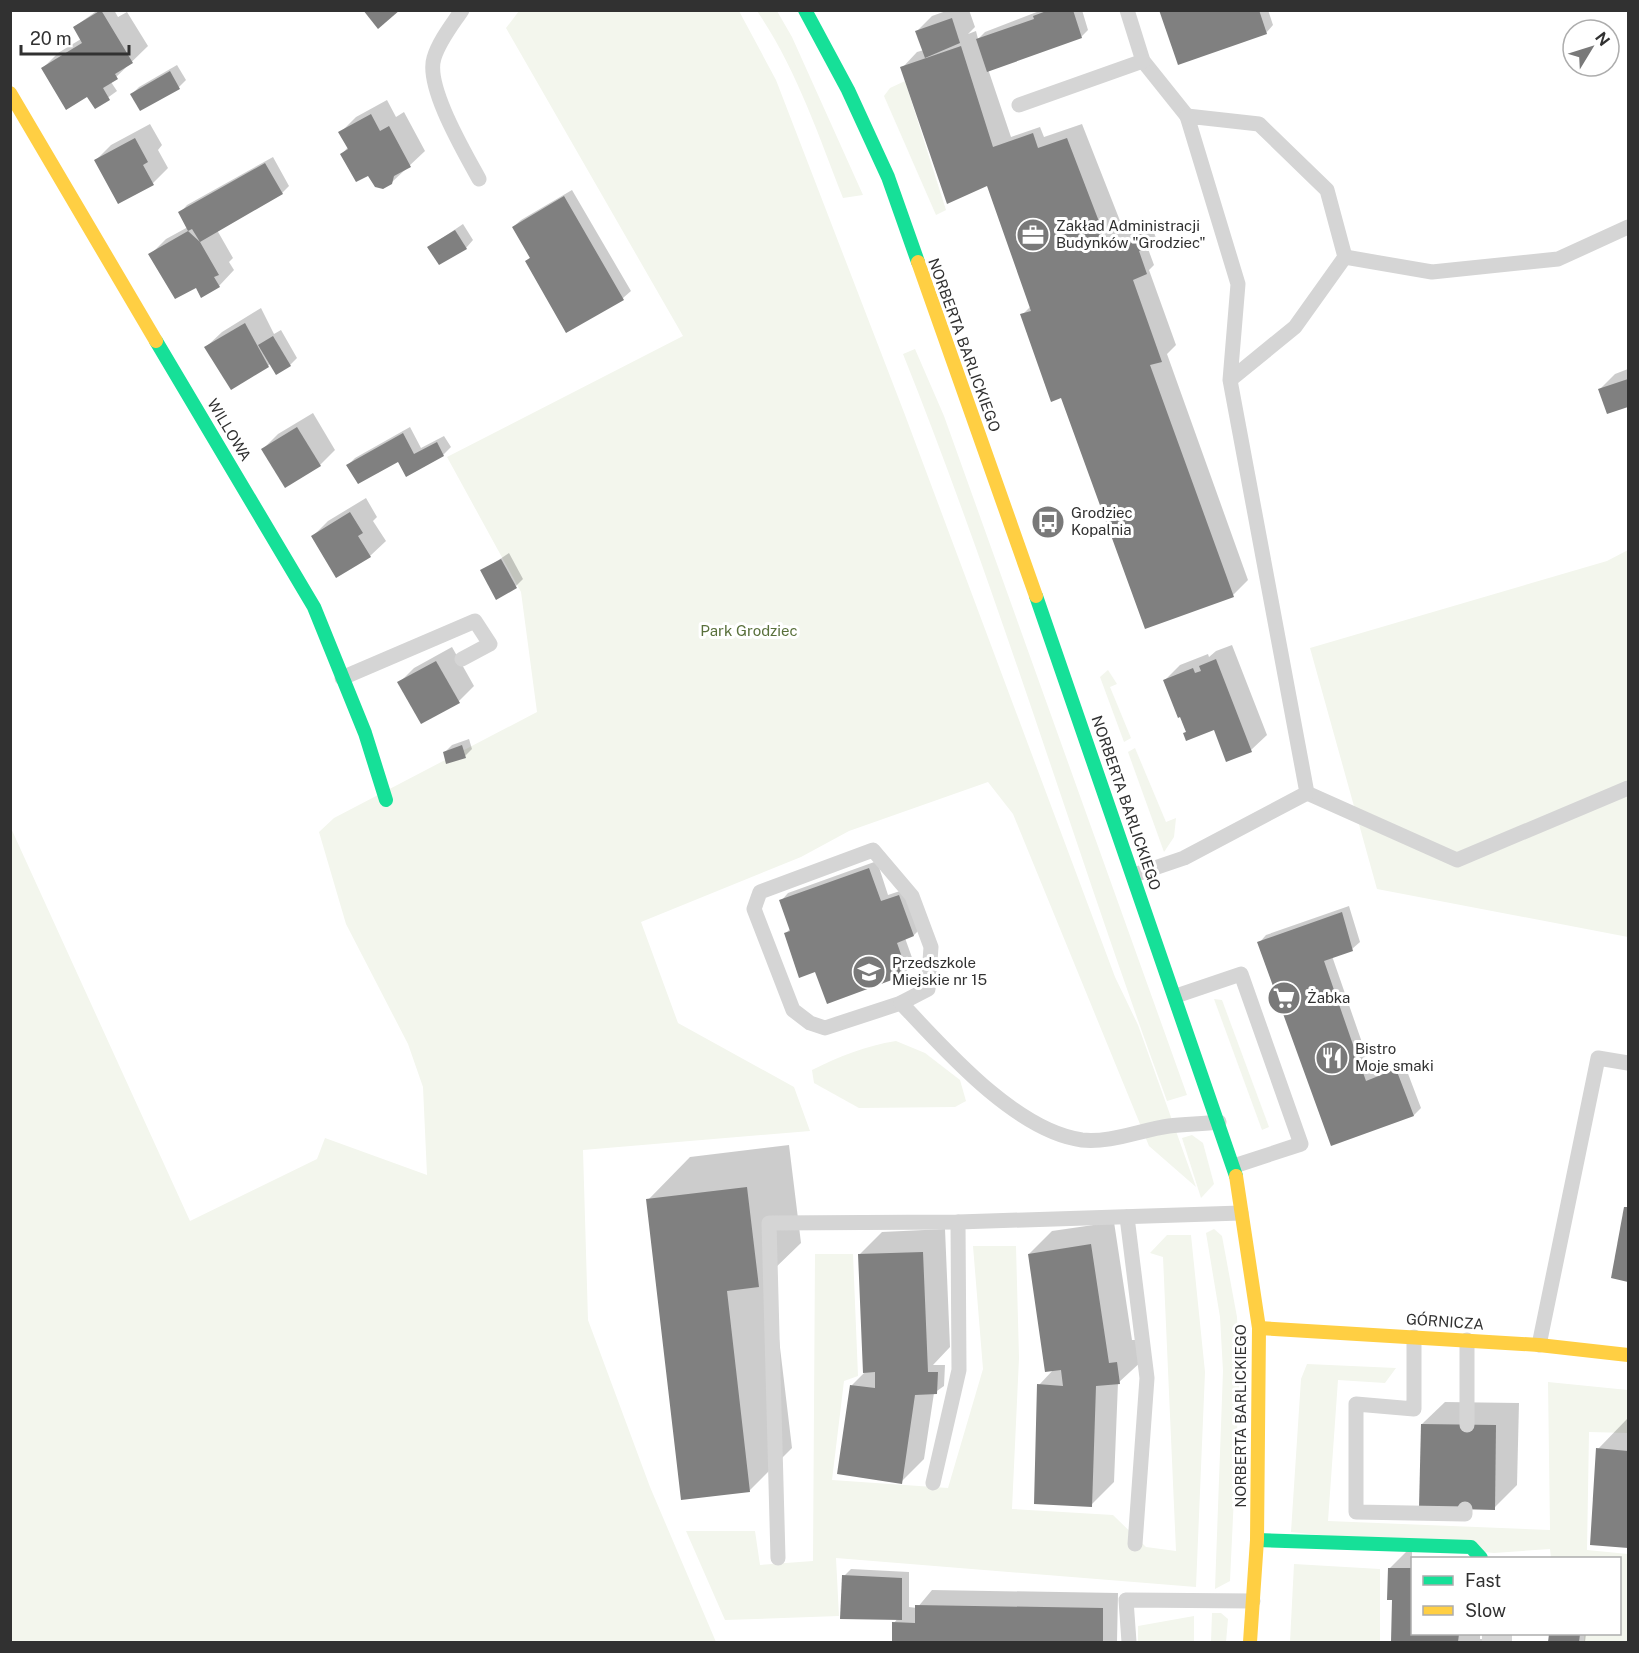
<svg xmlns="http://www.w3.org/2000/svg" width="1639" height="1653" viewBox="0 0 1639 1653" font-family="'Public Sans',sans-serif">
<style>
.green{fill:#f3f6ed}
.shadow{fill:#0003}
.building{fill:#808080}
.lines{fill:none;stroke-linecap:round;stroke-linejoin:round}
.lane{stroke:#d5d5d5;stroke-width:15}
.street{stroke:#d5d5d5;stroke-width:30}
.fast{stroke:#16e098;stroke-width:14}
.slow{stroke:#ffcf43;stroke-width:14}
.labels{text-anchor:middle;stroke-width:6;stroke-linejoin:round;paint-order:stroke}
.poi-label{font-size:15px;fill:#313131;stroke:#fff;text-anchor:start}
.street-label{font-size:15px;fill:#313131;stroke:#fff}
.park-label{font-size:15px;fill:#59703b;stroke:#fff}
</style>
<rect width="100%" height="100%" fill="#fff"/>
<!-- green -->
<g class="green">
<polygon points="519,11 739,11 776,80 905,415 1115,977 1138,1025 1196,1187 1149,1146 1013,814 988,782 849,831 801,857 641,922 678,1023 794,1087 810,1131 583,1150 588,1320 650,1487 716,1642 11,1642 10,826 190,1221 317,1159 325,1138 427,1175 423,1087 408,1044 346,924 319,832 334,818 537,712 521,592 447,457 683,336 506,28"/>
<path d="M757 11H777L792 37 863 195 843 198C818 134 796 68 757 11Z"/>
<polygon points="905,81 946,210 936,215 884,96 890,88"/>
<path d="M915 349 944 416 1187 1095 1167 1101C1076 853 1001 599 903 354Z"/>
<polygon points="1628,550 1628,937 1377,889 1310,648 1607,561"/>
<polygon points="1108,670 1117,684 1110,687 1131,738 1124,742 1100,677"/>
<polygon points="1135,748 1166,822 1176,818 1174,837 1164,852 1128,752"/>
<polygon points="1214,999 1222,1000 1269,1127 1262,1130"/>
<path d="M896 1041 925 1053 960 1080 966 1101 955 1107 859 1108 814 1083 812 1070C840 1056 865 1046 896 1041Z"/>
<polygon points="1192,1135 1203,1143 1214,1184 1201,1198 1182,1138"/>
<polygon points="1214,1229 1222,1236 1237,1317 1240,1368 1230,1581 1215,1589 1223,1371 1220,1317 1206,1233"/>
<polygon points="1167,1235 1191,1235 1205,1372 1196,1587 836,1558 839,1616 725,1620 686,1531 755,1531 760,1565 813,1561 815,1254 853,1254 858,1376 844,1381 832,1480 948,1488 983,1369 973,1246 1016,1246 1019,1358 1012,1509 1113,1515 1146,1547 1176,1551 1163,1257 1150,1253"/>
<polygon points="1307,1364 1396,1368 1385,1383 1338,1380 1328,1521 1550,1530 1548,1382 1628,1390 1628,1433 1589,1432 1587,1550 1628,1554 1628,1642 1584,1642 1584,1634 1620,1634 1620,1558 1551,1558 1550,1549 1494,1553 1291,1532 1301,1379"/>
<polygon points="1294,1564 1380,1569 1380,1642 1290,1642"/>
<polygon points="1212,1613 1221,1613 1228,1619 1226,1642 1211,1642"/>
<polygon points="1194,1616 1194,1642 1138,1642 1138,1626"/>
</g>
<!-- shadow -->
<g class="shadow">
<polygon points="98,10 114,10 118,17 127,12 148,46 111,82 117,91 95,107 88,95 43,68 58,53 81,39 74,27"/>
<polygon points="949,10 969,10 975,27 968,34 976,31 978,39 985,32 1042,10 1082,10 1088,30 1081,37 988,69 1011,137 1040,127 1044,137 1082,124 1124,231 1134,227 1136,232 1152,227 1156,238 1147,246 1154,265 1149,270 1176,345 1167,354 1248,580 1233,595 1062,396 1022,315 1031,306 988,184 902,68 917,52 924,50 917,31 932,16"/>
<polygon points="1160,10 1268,10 1273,25 1266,33"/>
<polygon points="177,65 186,80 179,87 132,94 139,87"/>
<polygon points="387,100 396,117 404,112 425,151 391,183 369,174 342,154 348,147 340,133 356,117"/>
<polygon points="150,124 162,145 158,150 168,168 153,183 96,160 111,145"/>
<polygon points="273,157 289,186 282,193 217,230 233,258 229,262 234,270 219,286 196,286 150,255 166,239 188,227 180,213 187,205"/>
<polygon points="572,190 631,291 623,298 567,331 526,261 531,257 513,227 521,220"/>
<polygon points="463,224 473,240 466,248 429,247"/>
<polygon points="261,308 274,334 281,330 297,358 290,365 270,364 268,366 206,347 222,332"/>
<polygon points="1628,369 1628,405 1608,412 1600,389 1615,374"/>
<polygon points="313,413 335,450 320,465 263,449 278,434"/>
<polygon points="410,427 421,448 444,436 451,447 443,455 406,475 399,460 348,465 355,458"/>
<polygon points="366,498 377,517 373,521 386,541 370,556 337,576 313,536 328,521"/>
<polygon points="509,553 523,579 516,586 482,571"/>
<polygon points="1232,645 1267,735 1251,750 1215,728 1185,733 1187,731 1165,680 1180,665 1208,654 1209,657 1216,651"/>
<polygon points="452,647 474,686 459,701 399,683 414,668"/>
<polygon points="469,739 472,749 465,756 445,752 452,745"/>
<polygon points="877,861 888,895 906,889 921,928 914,935 905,938 915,966 907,973 816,970 785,934 791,928 781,901 788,893"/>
<polygon points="1349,906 1360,942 1352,949 1332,956 1358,1031 1373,1074 1404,1063 1421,1108 1414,1115 1332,1144 1259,943 1266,935"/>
<polygon points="789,1145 801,1243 771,1272 792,1448 749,1491 648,1200 690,1157"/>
<polygon points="1628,1205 1628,1280 1613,1277"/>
<polygon points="1114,1222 1132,1340 1140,1340 1143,1360 1118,1383 1114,1482 1091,1505 1039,1385 1054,1369 1029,1254 1052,1231"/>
<polygon points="945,1229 950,1347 933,1365 945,1365 944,1386 934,1393 924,1459 901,1482 852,1385 865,1372 859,1255 882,1232"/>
<polygon points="1445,1402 1519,1403 1517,1485 1494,1508 1422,1424"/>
<polygon points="1628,1418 1628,1546 1592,1544 1598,1449"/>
<polygon points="1412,1546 1412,1634 1480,1634 1480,1639 1486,1639 1486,1642 1392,1642 1394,1599 1390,1568"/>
<polygon points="851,1569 909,1572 909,1607 917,1608 932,1590 1118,1593 1117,1642 893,1642 894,1623 898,1618 844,1576"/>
<polygon points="1550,1634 1586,1634 1585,1642 1549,1642"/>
</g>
<!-- building -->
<g class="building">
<polygon points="101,10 133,63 115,74 118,79 103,88 110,100 95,109 87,97 66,110 41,68 82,43 73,27"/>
<polygon points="363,10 400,10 378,29"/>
<polygon points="1049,10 1073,10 1082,38 987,72 976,39 1034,19 1033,16"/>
<polygon points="1159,10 1259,10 1267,34 1178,65"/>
<polygon points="952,18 960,43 925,58 915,31"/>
<polygon points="961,46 993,147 1033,133 1038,148 1067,138 1108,245 1144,233 1149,247 1139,251 1147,274 1133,280 1162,362 1150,365 1234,597 1145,629 1061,398 1051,402 1020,314 1031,311 987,186 947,204 900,67"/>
<polygon points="170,71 180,89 140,111 130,94"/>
<polygon points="371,114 380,131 389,126 411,167 394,176 392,184 383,189 375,187 368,176 356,182 340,154 348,149 338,132"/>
<polygon points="135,138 148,162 143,165 154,185 118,204 94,160"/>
<polygon points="265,163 283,194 200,242 192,229 188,231 200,242 219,275 214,277 220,287 201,298 196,288 175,299 148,254 188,231 178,212"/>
<polygon points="564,196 624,300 566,333 525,261 530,258 512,227"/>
<polygon points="455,230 467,249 439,265 427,247"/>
<polygon points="245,323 269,367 231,390 204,347"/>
<polygon points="273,336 291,366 276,375 258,345"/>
<polygon points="1628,379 1628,407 1607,414 1598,389"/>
<polygon points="297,427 321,466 285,488 261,449"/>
<polygon points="403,433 414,454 437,442 444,456 406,477 398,462 358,484 346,465"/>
<polygon points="350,512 363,533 358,536 371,557 336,578 311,536"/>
<polygon points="501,559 517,588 496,600 480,570"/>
<polygon points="1216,659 1252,752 1226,762 1214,730 1186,741 1183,733 1186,732 1180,717 1178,718 1163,680 1193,668 1195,673 1201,671 1199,666"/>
<polygon points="436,661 460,703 421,724 397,682"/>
<polygon points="462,745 466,758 446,764 443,752"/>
<polygon points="869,868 881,901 899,895 914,936 897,943 908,974 827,1004 815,972 799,978 784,933 790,931 779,900"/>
<polygon points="1342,912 1353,951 1324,961 1351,1039 1366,1081 1396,1069 1414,1116 1331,1146 1257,942"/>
<polygon points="747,1187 759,1287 727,1291 750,1492 681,1500 646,1199"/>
<polygon points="1624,1207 1628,1207 1628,1282 1611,1278"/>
<polygon points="1091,1244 1109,1363 1117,1362 1120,1384 1096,1386 1092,1507 1034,1504 1037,1384 1063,1386 1061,1370 1045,1372 1028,1254"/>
<polygon points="923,1252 928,1372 938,1372 937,1394 915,1395 902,1484 837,1474 850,1385 875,1388 875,1372 863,1373 858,1254"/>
<polygon points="1421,1424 1496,1425 1495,1510 1419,1508"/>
<polygon points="1596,1448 1628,1451 1628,1548 1590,1545"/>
<polygon points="1388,1568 1412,1568 1412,1634 1459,1634 1458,1642 1391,1642 1392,1600 1387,1600"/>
<polygon points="842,1575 902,1578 902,1620 840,1619"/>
<polygon points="915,1605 1103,1608 1103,1642 892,1642 892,1622 915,1623"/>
<polygon points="1549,1634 1580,1634 1579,1642 1548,1642"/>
</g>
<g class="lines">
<!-- lane -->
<g class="lane">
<path d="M462 10C452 25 439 41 434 58 425 86 465 153 479 179"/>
<polyline points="1127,10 1143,61 1187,116"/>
<polyline points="1019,105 1143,61"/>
<polyline points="1345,257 1432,272 1558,259 1628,227"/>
<polyline points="342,678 475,621 490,644 462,659"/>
<polyline points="1307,793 1457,860 1628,788"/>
<polygon points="873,850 912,896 931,947 928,989 901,1003 825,1028 810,1023 793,1010 754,909 760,892"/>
<polyline points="1134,875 1184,858 1307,793 1230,380 1238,284 1187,116 1259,124 1327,190 1345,257 1295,327 1230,380"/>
<polyline points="1176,996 1241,974 1301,1144 1234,1166"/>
<path d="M901 1003C945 1050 1016 1131 1082 1140 1111 1143 1140 1130 1169 1126 1185 1124 1202 1124 1219 1122"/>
<polyline points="1127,1217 1147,1378 1135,1544"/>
<polyline points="1414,1337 1414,1409 1356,1404 1356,1512 1465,1514 1465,1509"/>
<polyline points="1539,1345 1598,1058 1628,1063"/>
<polyline points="1467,1425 1467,1340"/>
<polyline points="933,1483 959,1370 958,1222"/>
<polyline points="778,1558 769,1223 958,1222 1241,1213"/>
<polyline points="1129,1642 1126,1600 1253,1601"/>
</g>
<!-- street -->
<polyline class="street" points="1497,1642 1497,1634"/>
<!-- fast -->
<g class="fast">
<polyline points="805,10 848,90 888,177 918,262"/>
<polyline points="156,341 314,607 365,733 386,800"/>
<polyline points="1036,596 1236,1176"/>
<polyline points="1257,1540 1471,1547 1481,1558"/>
</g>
<!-- slow -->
<g class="slow">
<polyline points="10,93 156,341"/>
<polyline points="918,262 1036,596"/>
<polyline points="1236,1176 1259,1328 1257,1540 1250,1642"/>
<polyline points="1259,1328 1539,1345 1628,1355"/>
</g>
</g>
<!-- icons -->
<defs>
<g id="office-disc" transform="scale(1.725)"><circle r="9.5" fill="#797979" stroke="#fff"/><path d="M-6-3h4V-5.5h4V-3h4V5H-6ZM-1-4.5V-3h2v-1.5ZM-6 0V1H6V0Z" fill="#fff"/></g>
<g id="bus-disc" transform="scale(1.725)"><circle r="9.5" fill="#797979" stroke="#fff"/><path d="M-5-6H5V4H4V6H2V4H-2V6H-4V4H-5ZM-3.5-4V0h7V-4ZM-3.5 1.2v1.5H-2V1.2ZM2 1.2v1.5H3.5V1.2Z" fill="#fff"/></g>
<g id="school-disc" transform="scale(1.725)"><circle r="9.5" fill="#797979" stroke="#fff"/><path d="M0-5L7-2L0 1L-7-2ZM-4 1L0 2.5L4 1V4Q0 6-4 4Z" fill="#fff"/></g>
<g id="supermarket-disc" transform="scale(1.725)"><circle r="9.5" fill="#797979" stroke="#fff"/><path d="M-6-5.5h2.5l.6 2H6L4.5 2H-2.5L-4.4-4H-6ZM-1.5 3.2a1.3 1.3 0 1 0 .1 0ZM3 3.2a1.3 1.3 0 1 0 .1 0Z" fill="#fff"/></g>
<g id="restaurant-disc" transform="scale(1.725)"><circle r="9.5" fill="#797979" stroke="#fff"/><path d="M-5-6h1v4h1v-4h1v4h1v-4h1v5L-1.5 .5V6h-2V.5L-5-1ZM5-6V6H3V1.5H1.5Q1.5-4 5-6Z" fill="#fff"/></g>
</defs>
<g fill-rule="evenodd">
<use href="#office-disc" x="1033" y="235"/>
<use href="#bus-disc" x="1048" y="522"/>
<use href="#school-disc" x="869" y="972"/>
<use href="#supermarket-disc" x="1284" y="998"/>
<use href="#restaurant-disc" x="1332" y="1058"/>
</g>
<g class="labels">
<!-- poi labels -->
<g class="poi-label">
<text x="1056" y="231">Zakład Administracji<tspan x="1056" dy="17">Budynków "Grodziec"</tspan></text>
<text x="1071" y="518">Grodziec<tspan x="1071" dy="17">Kopalnia</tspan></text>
<text x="892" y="968">Przedszkole<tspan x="892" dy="17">Miejskie nr 15</tspan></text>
<text x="1307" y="1003">Żabka</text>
<text x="1355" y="1054">Bistro<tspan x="1355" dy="17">Moje smaki</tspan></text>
</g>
<!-- street labels -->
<g class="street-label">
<text transform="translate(964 345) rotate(70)" y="5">NORBERTA BARLICKIEGO</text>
<text transform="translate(229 430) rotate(59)" y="5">WILLOWA</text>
<text transform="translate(1126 803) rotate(71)" y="5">NORBERTA BARLICKIEGO</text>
<text transform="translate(1445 1322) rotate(4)" y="5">GÓRNICZA</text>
<text transform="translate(1241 1416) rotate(-90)" y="5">NORBERTA BARLICKIEGO</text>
</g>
<!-- park labels -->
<g class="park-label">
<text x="749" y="636">Park Grodziec</text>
</g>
</g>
<!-- border -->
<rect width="1639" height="1653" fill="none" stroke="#313131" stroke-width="24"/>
<!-- legend -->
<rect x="1411" y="1557" width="210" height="78" fill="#ffffff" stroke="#adadad" stroke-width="1.5"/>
<rect x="1423" y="1576" width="30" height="9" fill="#16e098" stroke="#adadad" stroke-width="1.5"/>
<text x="1465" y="1587" font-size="18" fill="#313131">Fast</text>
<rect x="1423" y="1606" width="30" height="9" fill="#ffcf43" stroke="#adadad" stroke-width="1.5"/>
<text x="1465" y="1617" font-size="18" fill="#313131">Slow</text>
<!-- north arrow -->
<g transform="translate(1591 48) rotate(52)"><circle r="28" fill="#ffffff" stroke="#adadad" stroke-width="1.5"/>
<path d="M0-4.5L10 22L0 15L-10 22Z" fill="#797979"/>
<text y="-9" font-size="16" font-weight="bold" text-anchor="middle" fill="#313131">N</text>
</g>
<!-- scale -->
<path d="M21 45v9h108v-9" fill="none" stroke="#313131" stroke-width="3"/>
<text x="30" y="45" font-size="18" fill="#313131" stroke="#ffffff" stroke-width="4.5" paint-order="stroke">20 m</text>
</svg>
